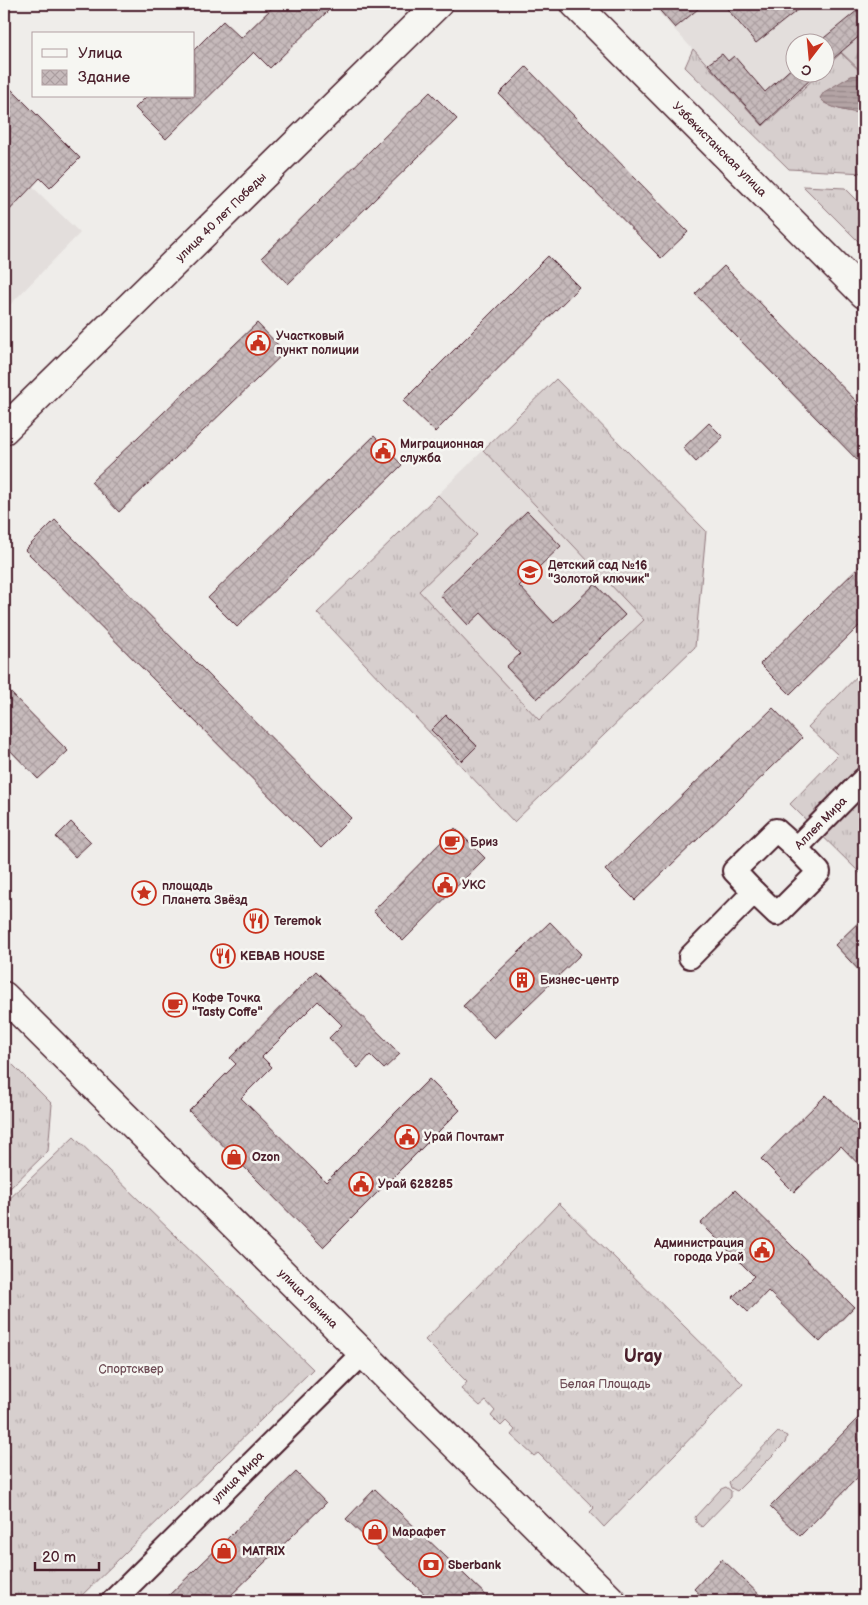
<svg xmlns="http://www.w3.org/2000/svg" width="868" height="1605" viewBox="0 0 868 1605" font-family="'Balsamiq Sans',sans-serif">
<style>
.built{fill:#e3dedc;fill-rule:evenodd}
.grass{fill:url(#grass-tufts);stroke:#90777c}
.forest{fill:url(#forest-firs);stroke:#90777c}
.water{fill:url(#water-rules);stroke:#8a6f74}
.building{fill:url(#building-cross-hatch);stroke:#4a1f2b}
.lines{fill:none;stroke-linecap:round;stroke-linejoin:round}
.street-casing{stroke:#4a1f2b;stroke-width:26}
.secondary-casing{stroke:#4a1f2b;stroke-width:31}
.primary-casing{stroke:#4a1f2b;stroke-width:31}
.street{stroke:#f6f6f2;stroke-width:22}
.secondary{stroke:#f6f6f2;stroke-width:28}
.primary{stroke:#f6f6f2;stroke-width:28}
.labels{text-anchor:middle;stroke-width:5;stroke-linejoin:round;paint-order:stroke}
.street-label{font-size:12px;fill:#4a1f2b;stroke:#f6f6f2}
.poi-label{font-size:12px;font-weight:bold;fill:#4a1f2b;stroke:#f6f6f2;text-anchor:start}
.park-label{font-size:12px;fill:#6d4b54;stroke:#f6f6f2}
.district-label{font-size:18px;font-weight:bold;fill:#4a1f2b;stroke:#f6f6f2}
</style>
<defs>
<pattern id="grass-tufts" width="24" height="20" patternUnits="userSpaceOnUse" patternTransform="scale(1.25)"><rect width="24" height="20" fill="#d7cfce"/><path d="M3 7l-1-3M5 7V3M7 7l1-3M15 17l-1-3M17 17v-4M19 17l1-3" fill="none" stroke="#bab1b1"/></pattern>
<pattern id="forest-firs" width="22" height="20" patternUnits="userSpaceOnUse" patternTransform="scale(1.25)"><rect width="22" height="20" fill="#d7cfce"/><path d="M5 1l3.5 6h-7zM16 11l3.5 6h-7z" fill="#bab1b1"/></pattern>
<pattern id="water-rules" width="6" height="5" patternUnits="userSpaceOnUse" patternTransform="scale(1.25)"><rect width="6" height="5" fill="#b4a4a5"/><path d="M0 2.5h6" fill="none" stroke="#948587"/></pattern>
<pattern id="building-cross-hatch" width="8" height="8" patternUnits="userSpaceOnUse" patternTransform="scale(1.25)"><rect width="8" height="8" fill="#c6babb"/><path d="M0 0l8 8M0 8l8-8" fill="none" stroke="#ac9fa1"/></pattern>
</defs>
<rect width="100%" height="100%" fill="#efedea"/>
<filter id="ink" filterUnits="userSpaceOnUse"><feTurbulence type="fractalNoise" baseFrequency=".02" numOctaves="2"/><feDisplacementMap in="SourceGraphic" scale="10" xChannelSelector="R" yChannelSelector="G"/><feConvolveMatrix kernelMatrix="1 2 1 2 8 2 1 2 1" color-interpolation-filters="sRGB"/></filter>
<g filter="url(#ink)">
<!-- built -->
<g class="built">
<path d="M651 4H864V47L765 128ZM796 42H826V72H796Z"/>
<polygon points="4,159 80,233 4,311"/>
<polygon points="556,379 706,531 695,647 514,822 317,613"/>
</g>
<!-- grass -->
<g class="grass">
<polygon points="693,49 763,126 820,73 826,72 826,67 841,53 864,75 851,76 824,103 842,110 864,114 864,173 789,169 685,67"/>
<polygon points="803,186 845,188 864,207 864,247"/>
<polygon points="556,379 706,531 695,647 514,822 317,613 438,495 477,535 419,591 539,720 644,620 483,450"/>
<polygon points="864,669 864,877 790,804 838,755 808,727"/>
<polygon points="4,1056 52,1104 48,1151 4,1194"/>
<polygon points="74,1137 313,1369 76,1601 4,1601 4,1204"/>
<polygon points="559,1203 743,1384 604,1527 590,1512 594,1508 538,1453 534,1456 511,1435 515,1430 506,1421 501,1426 491,1416 495,1411 486,1401 480,1406 461,1389 467,1382 425,1340"/>
<polygon points="778,1432 787,1436 785,1443 737,1491 731,1488 729,1482"/>
<polygon points="726,1487 731,1491 731,1497 702,1527 696,1522 695,1517 721,1489"/>
</g>
<!-- forest -->
<polygon class="forest" points="864,33 864,74 840,51"/>
<!-- water -->
<path class="water" d="M864 75V114C850 111 829 110 820 98L824 92 851 76Z"/>
<!-- building -->
<g class="building">
<polygon points="276,4 335,4 270,68 254,52 166,139 135,108 147,96 194,96 194,50 223,21 241,38"/>
<polygon points="654,4 704,4 675,28"/>
<polygon points="723,4 805,4 756,43"/>
<polygon points="864,5 864,32 826,65 826,42 819,42"/>
<polygon points="722,54 728,61 734,56 765,92 796,64 796,72 818,72 763,125 708,64"/>
<polygon points="526,67 688,232 661,258 499,94"/>
<polygon points="4,82 80,158 50,188 40,178 4,216"/>
<polygon points="430,92 457,119 288,284 262,257"/>
<polygon points="548,256 579,287 435,432 403,401"/>
<polygon points="724,266 864,409 864,467 695,294"/>
<polygon points="257,323 285,352 119,512 91,482"/>
<polygon points="709,423 723,437 696,462 683,448"/>
<polygon points="374,436 402,465 237,627 208,598"/>
<polygon points="527,511 561,546 519,586 554,623 595,584 625,615 537,699 506,667 520,654 481,613 468,625 440,595"/>
<polygon points="55,520 351,818 321,848 25,550"/>
<polygon points="864,562 864,621 790,694 760,664"/>
<polygon points="4,686 68,751 38,779 4,744"/>
<polygon points="773,708 802,738 635,900 605,870"/>
<polygon points="446,715 477,746 462,761 431,730"/>
<polygon points="71,822 91,842 75,857 56,837"/>
<polygon points="455,828 485,858 403,941 373,911"/>
<polygon points="864,917 864,976 835,945"/>
<polygon points="550,922 581,954 494,1038 463,1006"/>
<polygon points="316,971 400,1054 384,1069 370,1055 358,1068 329,1038 342,1025 318,1001 262,1057 272,1067 241,1098 326,1182 429,1079 460,1110 323,1247 189,1111 236,1064 230,1058"/>
<polygon points="826,1095 864,1134 864,1170 841,1146 794,1192 761,1159"/>
<polygon points="735,1190 854,1307 820,1342 768,1291 748,1312 733,1297 754,1276 701,1223"/>
<polygon points="864,1412 864,1471 800,1536 770,1507"/>
<polygon points="296,1472 326,1503 225,1601 163,1601"/>
<polygon points="375,1489 492,1601 432,1601 346,1519"/>
<polygon points="722,1559 766,1601 707,1601 694,1589"/>
</g>
<g class="lines">
<!-- street casing -->
<g class="street-casing">
<g id="street">
<polyline points="754,892 777,914 819,872 796,848"/>
<path id="s1" d="M690 957 754 892 734 871 776 830 796 848 864 779"/>
<path id="s2" d="M113 1601 363 1353"/>
</g>
</g>
<!-- secondary casing -->
<g class="secondary-casing">
<g id="secondary">
<path id="s3" d="M4 430 438 4"/>
<path id="s4" d="M4 996 612 1601"/>
</g>
</g>
<!-- primary casing -->
<g class="primary-casing">
<g id="primary">
<path id="s5" d="M575 4 864 294"/>
</g>
</g>
<!-- street -->
<use href="#street" class="street"/>
<!-- secondary -->
<use href="#secondary" class="secondary"/>
<!-- primary -->
<use href="#primary" class="primary"/>
</g>
</g>
<!-- icons -->
<defs>
<g id="civic-ring" transform="scale(1.25)"><circle r="9.5" fill="#f6f6f2" stroke="#c8321e" stroke-width="1.5"/><path d="M-.6-6.5H3V-4.5H.6V-3L4-1V1h2V6H-6V1h2V-1L-.6-3ZM-1.2 2.5V6h2.4V2.5Z" fill="#c8321e"/></g>
<g id="school-ring" transform="scale(1.25)"><circle r="9.5" fill="#f6f6f2" stroke="#c8321e" stroke-width="1.5"/><path d="M0-5L7-2L0 1L-7-2ZM-4 1L0 2.5L4 1V4Q0 6-4 4Z" fill="#c8321e"/></g>
<g id="cafe-ring" transform="scale(1.25)"><circle r="9.5" fill="#f6f6f2" stroke="#c8321e" stroke-width="1.5"/><path d="M-5.5-4.5H6V0H3Q3 3.5 0 3.5H-2.5Q-5.5 3.5-5.5 0ZM3-3.2v2h1.7v-2ZM-6 4.5H4V6H-6Z" fill="#c8321e"/></g>
<g id="sight-ring" transform="scale(1.25)"><circle r="9.5" fill="#f6f6f2" stroke="#c8321e" stroke-width="1.5"/><path d="M0-6L1.8-2.2L6-1.7L2.9 1.2L3.7 5.4L0 3.3L-3.7 5.4L-2.9 1.2L-6-1.7L-1.8-2.2Z" fill="#c8321e"/></g>
<g id="restaurant-ring" transform="scale(1.25)"><circle r="9.5" fill="#f6f6f2" stroke="#c8321e" stroke-width="1.5"/><path d="M-5-6h1v4h1v-4h1v4h1v-4h1v5L-1.5 .5V6h-2V.5L-5-1ZM5-6V6H3V1.5H1.5Q1.5-4 5-6Z" fill="#c8321e"/></g>
<g id="building-ring" transform="scale(1.25)"><circle r="9.5" fill="#f6f6f2" stroke="#c8321e" stroke-width="1.5"/><path d="M-4-6H4V6H1V3H-1V6H-4ZM-2.5-4.3h1.7v1.8h-1.7ZM.8-4.3h1.7v1.8H.8ZM-2.5-1h1.7V.8h-1.7ZM.8-1h1.7V.8H.8Z" fill="#c8321e"/></g>
<g id="shop-ring" transform="scale(1.25)"><circle r="9.5" fill="#f6f6f2" stroke="#c8321e" stroke-width="1.5"/><path d="M-5-2.5h2.3a2.7 3.5 0 0 1 5.4 0H5L5.5 6h-11ZM-1.5-2.5h3a1.5 2.3 0 0 0-3 0Z" fill="#c8321e"/></g>
<g id="bank-ring" transform="scale(1.25)"><circle r="9.5" fill="#f6f6f2" stroke="#c8321e" stroke-width="1.5"/><path d="M-6-4H6V4H-6ZM0-2.3a2.3 2.3 0 1 0 0 4.6a2.3 2.3 0 1 0 0-4.6Z" fill="#c8321e"/></g>
</defs>
<g fill-rule="evenodd">
<use href="#civic-ring" x="258" y="343"/>
<use href="#civic-ring" x="383" y="451"/>
<use href="#school-ring" x="530" y="572"/>
<use href="#cafe-ring" x="452" y="842"/>
<use href="#civic-ring" x="445" y="885"/>
<use href="#sight-ring" x="144" y="893"/>
<use href="#restaurant-ring" x="256" y="921"/>
<use href="#restaurant-ring" x="223" y="956"/>
<use href="#building-ring" x="522" y="980"/>
<use href="#cafe-ring" x="175" y="1005"/>
<use href="#civic-ring" x="407" y="1137"/>
<use href="#shop-ring" x="234" y="1157"/>
<use href="#civic-ring" x="361" y="1184"/>
<use href="#civic-ring" x="762" y="1250"/>
<use href="#shop-ring" x="375" y="1532"/>
<use href="#shop-ring" x="224" y="1551"/>
<use href="#bank-ring" x="431" y="1565"/>
</g>
<g class="labels">
<!-- street labels -->
<g class="street-label">
<text dy="4" stroke="none"><textPath href="#s5" startOffset="205">Узбекистанская улица</textPath></text>
<text dy="4" stroke="none"><textPath href="#s3" startOffset="304">улица 40 лет Победы</textPath></text>
<text dy="4" stroke="none"><textPath href="#s1" startOffset="241">Аллея Мира</textPath></text>
<text dy="4" stroke="none"><textPath href="#s4" startOffset="429">улица Ленина</textPath></text>
<text dy="4" stroke="none"><textPath href="#s2" startOffset="176">улица Мира</textPath></text>
</g>
<!-- poi labels -->
<g class="poi-label">
<text x="276" y="340">Участковый<tspan x="276" dy="14">пункт полиции</tspan></text>
<text x="400" y="448">Миграционная<tspan x="400" dy="14">служба</tspan></text>
<text x="548" y="569">Детский сад №16<tspan x="548" dy="14">"Золотой ключик"</tspan></text>
<text x="470" y="846">Бриз</text>
<text x="462" y="889">УКС</text>
<text x="162" y="890">площадь<tspan x="162" dy="14">Планета Звёзд</tspan></text>
<text x="274" y="925">Teremok</text>
<text x="240" y="960">KEBAB HOUSE</text>
<text x="540" y="984">Бизнес-центр</text>
<text x="192" y="1002">Кофе Точка<tspan x="192" dy="14">"Tasty Coffe"</tspan></text>
<text x="424" y="1141">Урай Почтамт</text>
<text x="252" y="1161">Ozon</text>
<text x="378" y="1188">Урай 628285</text>
<text x="744" y="1247" text-anchor="end">Администрация<tspan x="744" dy="14">города Урай</tspan></text>
<text x="392" y="1536">Марафет</text>
<text x="242" y="1555">MATRIX</text>
<text x="448" y="1569">Sberbank</text>
</g>
<!-- park labels -->
<g class="park-label">
<text x="131" y="1373">Спортсквер</text>
<text x="605" y="1388">Белая Площадь</text>
</g>
<!-- district labels -->
<g class="district-label">
<text x="643" y="1362">Uray</text>
</g>
</g>
<!-- margin -->
<rect width="868" height="1605" fill="none" stroke="#f6f6f2" stroke-width="20"/>
<rect x="10" y="10" width="848" height="1585" fill="none" stroke="#4a1f2b" stroke-width="2" filter="url(#ink)"/>
<!-- legend -->
<rect x="32" y="32" width="162" height="65" fill="#f6f6f2" stroke="#b1a0a2"/>
<rect x="42" y="49" width="25" height="8" fill="#f6f6f2" stroke="#b1a0a2"/>
<text x="78" y="58" font-size="15" fill="#4a1f2b">Улица</text>
<rect x="42" y="70" width="25" height="15" fill="url(#building-cross-hatch)" stroke="#b1a0a2"/>
<text x="78" y="82" font-size="15" fill="#4a1f2b">Здание</text>
<!-- north arrow -->
<g transform="translate(810 58) rotate(196)"><circle r="24" fill="#f6f6f2" stroke="#b1a0a2"/>
<path d="M0-4L9 19L0 12L-9 19Z" fill="#c8321e"/>
<text y="-8" font-size="14" font-weight="bold" text-anchor="middle" fill="#4a1f2b">С</text>
</g>
<!-- scale -->
<path d="M35 1562v8h64v-8" fill="none" stroke="#4a1f2b" stroke-width="2.5"/>
<text x="42" y="1562" font-size="15" fill="#4a1f2b" stroke="#f6f6f2" stroke-width="4" paint-order="stroke">20 m</text>
</svg>
